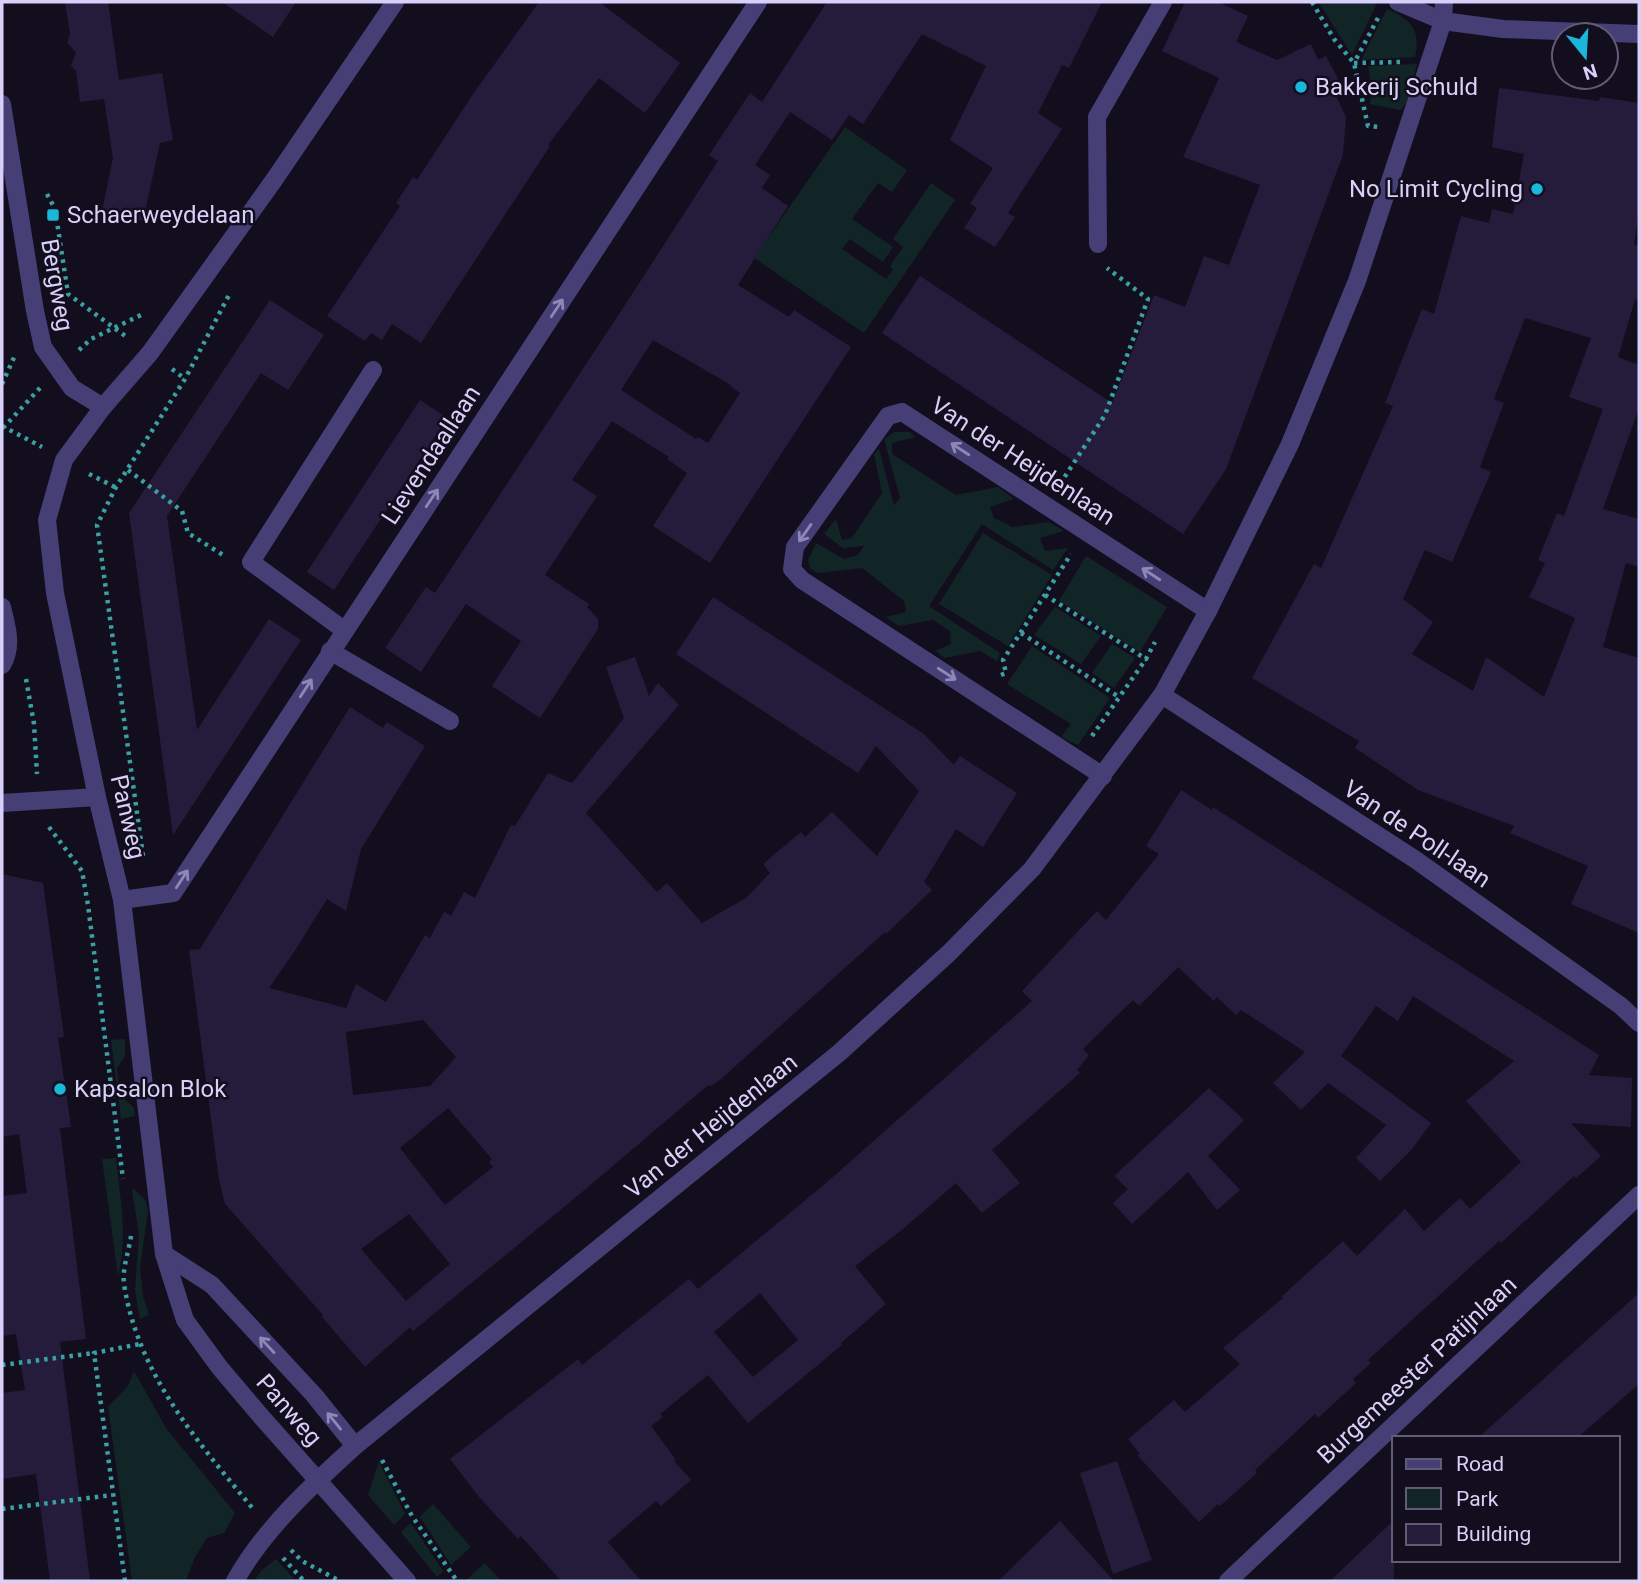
<svg xmlns="http://www.w3.org/2000/svg" width="1641" height="1583" viewBox="0 0 1641 1583" font-family="Roboto,sans-serif">
<style>
.green{fill:#122526}
.building{fill:#251c3c;fill-rule:evenodd}
.lines{fill:none;stroke-linecap:round;stroke-linejoin:round}
.path{stroke:#3ba0a2;stroke-width:4.5;stroke-dasharray:3.5 5;stroke-linecap:butt}
.service{stroke:#453f76;stroke-width:18}
.minor{stroke:#453f76;stroke-width:18}
.tertiary{stroke:#453f76;stroke-width:18}
.oneway{stroke:#8e88b8}
.poi-dot{fill:#1ab7db;stroke:#120e1d;stroke-width:2.5}
.labels{text-anchor:middle;stroke-width:5;stroke-linejoin:round;paint-order:stroke}
.poi-label{font-size:24px;fill:#d8d0f9;stroke:#120e1d;text-anchor:start}
.street-label{font-size:24px;fill:#d8d0f9;stroke:#120e1d}
</style>
<rect width="100%" height="100%" fill="#120e1d"/>
<!-- green -->
<g class="green">
<polygon points="1319,2 1377,3 1352,55 1319,3"/>
<path d="M1387 9C1411 19 1421 30 1415 57L1361 60Z"/>
<polygon points="1417,64 1407,102 1400,110 1370,104 1372,89 1368,66"/>
<polygon points="845,127 907,170 892,192 878,183 852,219 893,247 883,262 850,239 842,249 886,279 893,269 890,266 903,247 893,239 931,183 955,200 864,333 754,258"/>
<polygon points="894,432 910,432 915,437 892,443 892,454 956,495 998,487 1014,499 990,507 994,518 1012,527 1049,522 1064,531 1040,538 1045,551 1068,548 1053,570 982,524 929,606 1000,653 997,661 980,651 945,658 935,651 951,644 950,631 933,620 899,626 886,617 906,612 904,601 862,568 817,573 810,568 808,560 816,543 844,559 858,555 864,546 843,548 824,534 836,519 842,540 852,538 882,493 874,454 879,449 894,505 900,498 884,439"/>
<polygon points="983,533 1052,575 1008,646 939,604"/>
<polygon points="1086,556 1167,607 1140,652 1059,601"/>
<polygon points="1055,607 1101,636 1081,664 1034,635"/>
<polygon points="1112,644 1135,658 1114,688 1092,673"/>
<polygon points="1032,646 1110,698 1078,745 1061,737 1071,724 1007,684"/>
<polygon points="125,1039 125,1056 117,1068 120,1095 134,1108 135,1116 121,1119 111,1040"/>
<path d="M116 1158C120 1197 128 1237 118 1276L102 1159Z"/>
<polygon points="134,1189 145,1200 148,1210 140,1267 143,1296 149,1315 140,1319 135,1290 139,1234 132,1190"/>
<polygon points="134,1371 166,1428 235,1513 224,1533 207,1538 195,1557 186,1581 132,1581 108,1407 128,1386"/>
<polygon points="379,1461 405,1514 394,1525 368,1495"/>
<polygon points="433,1504 471,1547 451,1565 420,1517"/>
<polygon points="411,1523 443,1571 437,1577 401,1532"/>
<polygon points="276,1559 296,1581 254,1581 261,1571"/>
<polygon points="485,1563 501,1581 465,1581"/>
</g>
<!-- building -->
<g class="building">
<polygon points="65,2 108,2 119,80 162,73 173,140 160,143 143,221 102,211 113,158 104,99 80,102 76,71 71,66 76,52 67,43 70,34"/>
<polygon points="222,2 296,2 273,37"/>
<polygon points="539,2 599,2 680,63 645,113 599,78 548,145 550,146 421,343 392,324 382,340 371,333 365,341 327,316 400,206 396,203 413,177 417,180 473,94"/>
<path d="M827 2H1102L1069 68 1062 65 1038 113 1062 129 1008 213 1015 217 995 247 964 228 977 208 970 204 993 168 950 140 986 66 922 34 863 124 849 115 832 140 790 112 755 165 770 175 762 188 788 206 738 285 789 317 794 310 851 347 710 563 653 526 687 473 667 459 669 457 612 421 572 480 597 496 545 575 589 604 587 607 598 619V629L540 718 492 686 521 641 466 604 421 672 385 648 426 587 435 593 625 305 718 161 709 155 750 93 762 102ZM653 340 731 385 730 386 740 393 708 443 698 437 696 439 621 390Z"/>
<polygon points="1185,2 1218,2 1248,16 1236,42 1277,60 1311,44 1318,60 1326,56 1345,92 1336,96 1346,117 1343,155 1226,469 1183,534 882,333 920,276 1112,403 1154,295 1185,307 1204,256 1229,265 1260,185 1183,157 1219,78 1162,51"/>
<path d="M1499 88 1599 101 1600 97 1639 103V211L1634 244 1639 246V301L1635 300 1618 357 1639 365V408L1603 509 1639 519V567L1626 563 1603 647 1639 658V933L1571 904 1588 866 1510 833 1514 826 1418 790 1355 748 1359 741 1252 678 1314 564 1321 568 1393 406 1385 403 1422 309 1434 314 1461 216 1489 223 1492 209 1513 214 1524 154 1492 147ZM1525 318 1591 338 1569 397 1603 409 1564 516 1557 513 1538 560 1545 563 1529 597 1575 618 1544 697 1486 657 1473 691 1412 654 1433 622 1403 599 1425 550 1452 562 1491 472 1480 467 1504 403 1494 399Z"/>
<polygon points="270,300 324,335 288,390 261,373 167,516 197,730 269,619 301,640 173,835 129,513"/>
<polygon points="420,400 447,418 334,590 307,572"/>
<path d="M713 597 924 734 954 765 960 756 1017 793 983 847 956 829 924 882 932 890 886 934 885 932 721 1079 713 1085 707 1086 581 1193 413 1331 410 1327 365 1367 322 1317 323 1315 225 1204 219 1180 189 950 200 949 350 707 383 728 387 722 425 746 361 849 346 911 327 899 294 952 269 988 346 1008 356 984 386 1002 425 935 430 938 444 912 451 916 464 892 475 898 511 825 515 826 548 773 572 783 624 718 606 667 635 657 649 696 658 683 679 705 586 813 657 892 667 883 702 923 746 898 770 873 763 864 801 832 805 837 832 812 877 856 919 791 876 746 858 773 676 654ZM423 1020 456 1057 430 1086 353 1095 346 1032ZM448 1108 492 1159 489 1162 493 1167 445 1205 400 1148ZM409 1214 450 1264 406 1301 361 1249Z"/>
<path d="M1181 790 1212 810 1213 807 1599 1055 1589 1075 1632 1078 1631 1127 1571 1123 1601 1156 1576 1178 1574 1176 1501 1243 1499 1241 1368 1360 1371 1363 1353 1379 1356 1383 1318 1418 1315 1414 1255 1470 1257 1473 1238 1490 1220 1506 1218 1504 1199 1522 1137 1455 1140 1454 1128 1439 1174 1400 1185 1412 1240 1364 1223 1348 1283 1298 1282 1296 1343 1241 1357 1256 1405 1209 1424 1231 1460 1198 1470 1209 1521 1162 1466 1101 1514 1061 1413 996 1398 1021 1376 1006 1341 1056 1431 1123 1412 1149 1380 1181 1356 1158 1386 1125 1328 1083 1301 1110 1273 1083 1305 1052 1241 1010 1236 1015 1217 997 1214 1001 1178 967 1139 1006 1133 1000 1083 1049 1089 1055 1077 1070 1080 1073 992 1150 1020 1183 982 1213 956 1183 903 1229 855 1266 886 1304 841 1343 842 1345 748 1423 708 1375 660 1414 663 1417 651 1426 676 1460 674 1461 691 1480 661 1506 656 1501 608 1542 641 1581H561L521 1536 518 1539 479 1497 450 1459 578 1359 582 1365 689 1279 698 1289 826 1183 1032 1001 1022 991 1097 911 1106 920 1159 854 1146 846ZM760 1293 798 1340 753 1377 714 1332Z"/>
<polygon points="2,874 43,883 64,1037 58,1038 71,1127 60,1128 86,1339 60,1342 90,1581 50,1581 36,1474 2,1479 2,1393 25,1390 16,1334 2,1336 2,1196 27,1193 19,1134 2,1137"/>
<polygon points="1209,1088 1244,1120 1208,1156 1240,1190 1217,1210 1188,1172 1132,1224 1113,1203 1128,1189 1114,1176"/>
<polygon points="1639,1293 1639,1384 1577,1438 1478,1438"/>
<polygon points="1117,1461 1152,1560 1113,1574 1080,1473"/>
<polygon points="1394,1520 1394,1581 1330,1581"/>
<polygon points="1060,1521 1114,1581 998,1581"/>
</g>
<g class="lines">
<!-- path -->
<g class="path">
<polyline points="1312,2 1334,39 1354,63 1368,126 1379,127"/>
<polyline points="1378,18 1354,63 1402,62"/>
<polyline points="47,194 55,209 68,294 128,338"/>
<polyline points="79,350 91,339 141,315"/>
<polyline points="172,369 185,379"/>
<polyline points="2,384 16,353"/>
<polyline points="40,388 4,427 42,447"/>
<polyline points="128,470 182,511 188,533 223,555"/>
<polyline points="89,474 115,487"/>
<polyline points="1060,484 1105,415 1148,299 1107,268"/>
<polyline points="1045,595 1146,659 1155,642"/>
<polyline points="1021,633 1119,697"/>
<polyline points="1001,675 1006,673 1003,660 1071,554"/>
<polyline points="26,679 34,724 37,774"/>
<polyline points="1092,736 1146,659"/>
<polyline points="49,827 82,871 88,905 123,1179"/>
<polyline points="143,856 97,525 116,487 185,379 229,295"/>
<path d="M131 1236C129 1251 122 1269 124 1284 138 1375 198 1442 254 1510"/>
<polyline points="2,1365 94,1353"/>
<polyline points="382,1460 412,1516 457,1581"/>
<polyline points="2,1509 112,1495"/>
<polyline points="291,1550 302,1561 340,1581"/>
<polyline points="283,1558 304,1581"/>
<polyline points="125,1581 94,1353 140,1344"/>
</g>
<!-- service -->
<g class="service">
<polyline points="1098,244 1097,117 1163,2"/>
<polyline points="344,630 251,562 373,370"/>
<polyline points="330,651 450,721"/>
<polyline points="164,1254 212,1285 314,1395 355,1446"/>
</g>
<!-- minor -->
<g class="minor">
<polyline points="1398,2 1443,21 1503,29 1639,34"/>
<polyline points="2,104 35,311 43,347 72,388 103,407"/>
<path d="M2 607C7 627 13 647 2 665"/>
<polyline points="1162,695 1416,860 1621,1006 1639,1023"/>
<polyline points="1103,776 802,580 792,569 795,547 888,416 902,412 1208,611"/>
<polyline points="2,803 97,797"/>
<polyline points="122,900 173,893 758,2"/>
<path d="M235 1581C264 1529 311 1486 355 1446L839 1053 949 953 1032 869 1162 695 1208 611 1290 444 1357 281 1443 21 1444 2"/>
<polyline points="1228,1581 1639,1195"/>
</g>
<!-- tertiary -->
<polyline class="tertiary" points="395,2 274,180 150,353 103,407 64,460 47,520 55,593 97,797 122,900 164,1254 185,1320 220,1368 259,1414 407,1581"/>
</g>
<!-- one-way arrows -->
<defs><path id="oneway-shaft" d="M-6 0H5M1.5-3L5.5 0L1.5 3" fill="none" stroke-width="1.6" stroke-linecap="round" stroke-linejoin="round" transform="scale(1.75)"/></defs>
<g class="oneway">
<use href="#oneway-shaft" transform="translate(557 308) rotate(-57)"/>
<use href="#oneway-shaft" transform="translate(960 449) rotate(-147)"/>
<use href="#oneway-shaft" transform="translate(432 498) rotate(-56)"/>
<use href="#oneway-shaft" transform="translate(805 533) rotate(125)"/>
<use href="#oneway-shaft" transform="translate(1151 574) rotate(-147)"/>
<use href="#oneway-shaft" transform="translate(947 674) rotate(33)"/>
<use href="#oneway-shaft" transform="translate(306 688) rotate(-57)"/>
<use href="#oneway-shaft" transform="translate(182 879) rotate(-57)"/>
<use href="#oneway-shaft" transform="translate(267 1345) rotate(-133)"/>
<use href="#oneway-shaft" transform="translate(334 1421) rotate(-129)"/>
</g>
<!-- markers -->
<g class="poi-dot">
<circle cx="1301" cy="87" r="7"/>
<circle cx="1537" cy="189" r="7"/>
<rect x="46" y="208" width="14" height="14" rx="3.5"/>
<circle cx="60" cy="1089" r="7"/>
</g>
<g class="labels">
<!-- poi labels -->
<g class="poi-label">
<text x="1315" y="95">Bakkerij Schuld</text>
<text x="1523" y="197" text-anchor="end">No Limit Cycling</text>
<text x="67" y="223">Schaerweydelaan</text>
<text x="74" y="1097">Kapsalon Blok</text>
</g>
<!-- street labels -->
<g class="street-label">
<text transform="translate(57 285) rotate(80)" y="8">Bergweg</text>
<text transform="translate(431 455) rotate(-57)" y="8">Lievendaallaan</text>
<text transform="translate(1023 461) rotate(33)" y="8">Van der Heijdenlaan</text>
<text transform="translate(128 817) rotate(77)" y="8">Panweg</text>
<text transform="translate(1417 834) rotate(34)" y="8">Van de Poll-laan</text>
<text transform="translate(711 1126) rotate(-39)" y="8">Van der Heijdenlaan</text>
<text transform="translate(1417 1370) rotate(-43)" y="8">Burgemeester Patijnlaan</text>
<text transform="translate(289 1410) rotate(49)" y="8">Panweg</text>
</g>
</g>
<!-- border -->
<rect width="1641" height="1583" fill="none" stroke="#d8d0f9" stroke-width="7"/>
<!-- legend -->
<rect x="1392" y="1436" width="228" height="126" fill="#120e1d" stroke="#615c75" stroke-width="2"/>
<rect x="1406" y="1459" width="35" height="10" fill="#453f76" stroke="#615c75" stroke-width="2"/>
<text x="1456" y="1471" font-size="21" fill="#d8d0f9">Road</text>
<rect x="1406" y="1488" width="35" height="21" fill="#122526" stroke="#615c75" stroke-width="2"/>
<text x="1456" y="1506" font-size="21" fill="#d8d0f9">Park</text>
<rect x="1406" y="1524" width="35" height="21" fill="#251c3c" stroke="#615c75" stroke-width="2"/>
<text x="1456" y="1541" font-size="21" fill="#d8d0f9">Building</text>
<!-- north arrow -->
<g transform="translate(1585 56) rotate(162)"><circle r="33" fill="#120e1d" stroke="#615c75" stroke-width="2"/>
<path d="M0-5L12 26L0 18L-12 26Z" fill="#1ab7db"/>
<text y="-10" font-size="19" font-weight="bold" text-anchor="middle" fill="#d8d0f9">N</text>
</g>
</svg>
